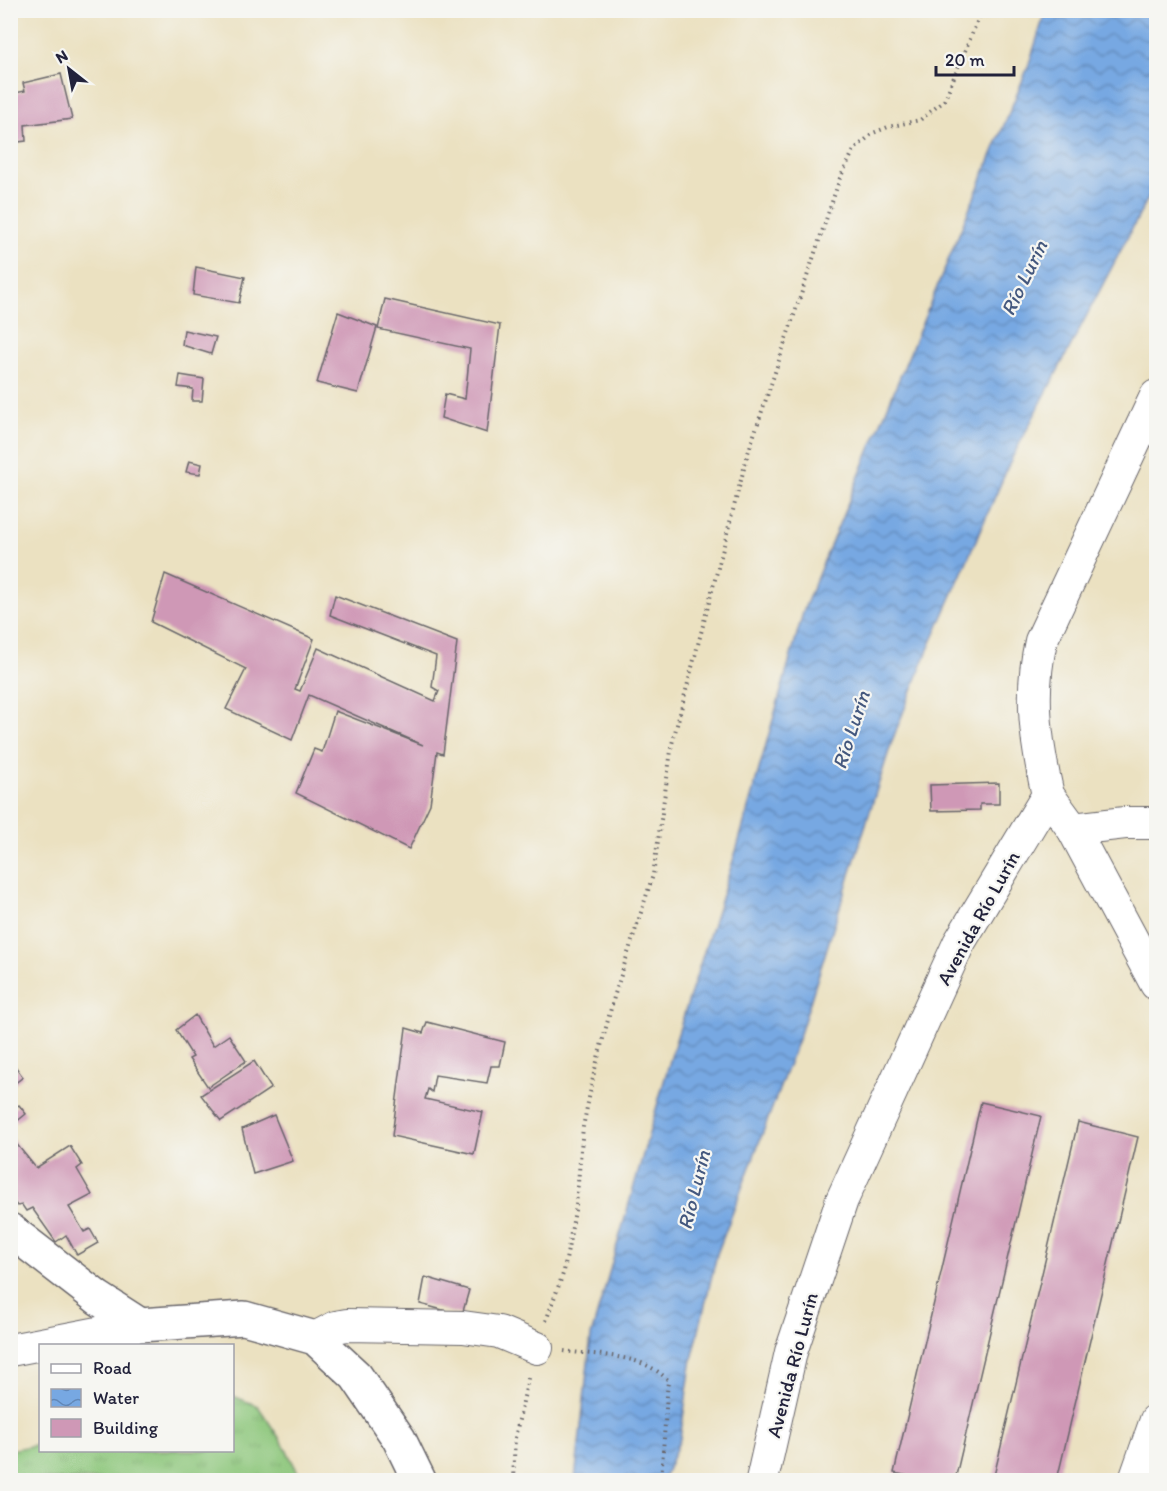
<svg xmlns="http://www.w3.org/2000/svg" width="1167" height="1491" viewBox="0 0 1167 1491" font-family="Itim,sans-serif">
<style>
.grass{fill:url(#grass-tufts);stroke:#57745a;stroke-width:1.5}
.water{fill:url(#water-waves);stroke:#4c658e;stroke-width:1.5}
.building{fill:#cf98b6}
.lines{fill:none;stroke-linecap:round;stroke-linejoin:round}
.minor-casing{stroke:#68656a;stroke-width:34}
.major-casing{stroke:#68656a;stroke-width:36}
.path{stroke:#68656a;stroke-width:4;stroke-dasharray:1.5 4.5;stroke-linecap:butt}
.minor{stroke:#fff;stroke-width:32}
.major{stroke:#fff;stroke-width:33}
.labels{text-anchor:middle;stroke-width:4.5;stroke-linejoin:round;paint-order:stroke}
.street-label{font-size:20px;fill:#22223b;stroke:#f6f6f2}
.water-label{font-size:21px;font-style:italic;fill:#44587e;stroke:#f6f6f2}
</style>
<defs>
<pattern id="grass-tufts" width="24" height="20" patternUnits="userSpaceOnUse" patternTransform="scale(1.5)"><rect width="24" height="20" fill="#8cc67a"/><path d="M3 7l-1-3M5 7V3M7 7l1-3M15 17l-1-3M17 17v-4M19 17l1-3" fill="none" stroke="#78aa6a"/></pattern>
<pattern id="water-waves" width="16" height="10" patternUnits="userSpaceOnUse" patternTransform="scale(1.5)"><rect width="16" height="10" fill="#77a8e2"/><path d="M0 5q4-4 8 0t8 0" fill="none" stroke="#6188b8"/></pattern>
</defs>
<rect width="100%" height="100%" fill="#f6f6f2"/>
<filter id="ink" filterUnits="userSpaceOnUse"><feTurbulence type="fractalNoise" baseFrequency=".0167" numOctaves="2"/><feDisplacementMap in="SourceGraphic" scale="12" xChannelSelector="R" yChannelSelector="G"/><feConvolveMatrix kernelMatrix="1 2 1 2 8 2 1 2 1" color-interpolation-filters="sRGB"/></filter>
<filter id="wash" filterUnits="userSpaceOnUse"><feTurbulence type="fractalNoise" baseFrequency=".008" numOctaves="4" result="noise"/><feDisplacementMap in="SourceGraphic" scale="24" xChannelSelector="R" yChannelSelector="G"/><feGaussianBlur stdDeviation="1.35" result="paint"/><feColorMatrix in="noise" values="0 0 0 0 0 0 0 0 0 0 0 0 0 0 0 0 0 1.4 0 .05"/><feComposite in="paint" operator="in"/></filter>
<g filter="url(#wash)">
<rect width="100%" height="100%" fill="#ebe1c1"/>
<!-- grass -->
<polygon class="grass" points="233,1396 258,1406 282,1442 302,1480 11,1480 11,1450 40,1444 40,1450 232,1450"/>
<!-- water -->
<polygon class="water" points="1046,10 1156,11 1156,183 1012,458 927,652 892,741 800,1034 717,1254 691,1364 680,1439 663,1480 575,1480 591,1336 675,1043 737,848 804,609 1028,67"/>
<g id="blocks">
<!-- building -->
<g class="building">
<polygon points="61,74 72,119 25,125 26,141 10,143 10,94 25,91 23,83"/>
<polygon points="196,267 245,277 239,303 193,295"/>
<polygon points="385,299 500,325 487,433 441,418 445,394 465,399 470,349 378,329"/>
<polygon points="338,312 377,327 358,393 317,383"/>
<polygon points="184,330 216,337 211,354 182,345"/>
<polygon points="180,375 204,379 202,401 192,401 193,389 178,387"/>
<polygon points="189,461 202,464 200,474 186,472"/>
<polygon points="165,574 314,639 295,689 300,691 318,648 435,701 439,691 432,687 436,656 330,615 335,595 457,642 443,754 437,752 430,804 409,849 296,793 314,749 322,752 335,711 423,745 309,695 292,740 226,709 246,669 151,622"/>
<polygon points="999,783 999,804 980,804 980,810 931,811 930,785"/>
<polygon points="195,1015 213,1046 229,1035 246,1061 208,1087 189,1059 193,1057 176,1030"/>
<polygon points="427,1022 505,1042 500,1066 491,1066 487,1083 435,1075 432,1092 428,1089 425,1099 483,1112 474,1154 392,1136 406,1028 423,1033"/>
<polygon points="10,1059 23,1077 10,1087"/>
<polygon points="254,1061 271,1088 221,1121 201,1095"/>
<polygon points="981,1102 1041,1116 955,1480 928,1480 894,1473"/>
<polygon points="19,1105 26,1114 16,1122 10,1111"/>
<polygon points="274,1115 293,1161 253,1174 242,1129"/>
<polygon points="1078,1122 1138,1137 1057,1480 993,1480"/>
<polygon points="10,1136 36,1168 70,1146 82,1165 77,1169 92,1195 69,1207 84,1232 90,1229 98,1243 77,1255 66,1235 56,1242 32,1208 26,1211 22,1205 17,1206 14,1202 10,1205"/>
<polygon points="425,1277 469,1290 462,1315 420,1304"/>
</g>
</g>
</g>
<g filter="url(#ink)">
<use href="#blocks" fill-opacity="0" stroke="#68656a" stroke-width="1.5"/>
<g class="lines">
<!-- minor casing -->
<g class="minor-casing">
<g id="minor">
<polyline points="1048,795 1073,829 1156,984"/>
<polyline points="1073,829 1125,823 1156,823"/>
<polyline points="315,1338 336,1327 347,1325 463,1327 499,1332 537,1348"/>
<polyline points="10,1350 140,1325"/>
<path d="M762 1480 791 1352 842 1200 959 943 1048 795C1036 743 1029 694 1041 641L1156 396"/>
<polyline points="1135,1480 1156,1420"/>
</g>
</g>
<!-- major casing -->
<g class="major-casing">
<polyline id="major" points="10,1230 98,1298 140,1325 244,1318 315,1338 356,1376 399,1439 419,1480"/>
</g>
<!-- path -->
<g class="path">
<polyline points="546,1321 564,1271 576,1205 583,1127 594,1073 614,997 653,875 672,744 748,453 840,178 854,150 873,133 888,127 920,120 944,101 982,10"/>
<path d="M564 1351C600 1356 641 1353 668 1380L661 1480"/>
<polyline points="513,1480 515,1438 529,1374"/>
</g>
<!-- minor -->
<use href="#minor" class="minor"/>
<!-- major -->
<use href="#major" class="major"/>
</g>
</g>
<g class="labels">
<!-- street labels -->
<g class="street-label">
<text transform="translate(978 918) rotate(-61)" y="7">Avenida Río Lurín</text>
<text transform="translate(792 1365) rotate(-75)" y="7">Avenida Río Lurín</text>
</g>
<!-- water labels -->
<g class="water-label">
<text transform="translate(1024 278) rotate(-64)" y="7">Río Lurín</text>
<text transform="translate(851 730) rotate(-72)" y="7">Río Lurín</text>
<text transform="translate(694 1190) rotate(-76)" y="7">Río Lurín</text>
</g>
</g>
<!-- margin -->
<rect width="1167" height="1491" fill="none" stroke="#f6f6f2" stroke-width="36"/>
<!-- legend -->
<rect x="39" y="1344" width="195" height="108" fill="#f6f6f2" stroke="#a1a1a9" stroke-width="1.5"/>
<rect x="51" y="1364" width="30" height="9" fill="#ffffff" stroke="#a1a1a9" stroke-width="1.5"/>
<text x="93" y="1374" font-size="18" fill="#22223b">Road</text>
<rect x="51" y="1389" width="30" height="18" fill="url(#water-waves)" stroke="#a1a1a9" stroke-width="1.5"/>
<text x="93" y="1404" font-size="18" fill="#22223b">Water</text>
<rect x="51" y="1419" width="30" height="18" fill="#cf98b6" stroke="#a1a1a9" stroke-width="1.5"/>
<text x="93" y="1434" font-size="18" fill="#22223b">Building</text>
<!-- north arrow -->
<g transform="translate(69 69) rotate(329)" stroke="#f6f6f2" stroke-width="4.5" paint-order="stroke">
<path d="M0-4.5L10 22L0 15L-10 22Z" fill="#22223b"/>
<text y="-9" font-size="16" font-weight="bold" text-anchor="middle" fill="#22223b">N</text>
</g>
<!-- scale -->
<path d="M936 66v9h78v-9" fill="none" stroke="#22223b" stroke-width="3"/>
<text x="945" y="66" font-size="18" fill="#22223b" stroke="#f6f6f2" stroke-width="4.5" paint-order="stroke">20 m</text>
</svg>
